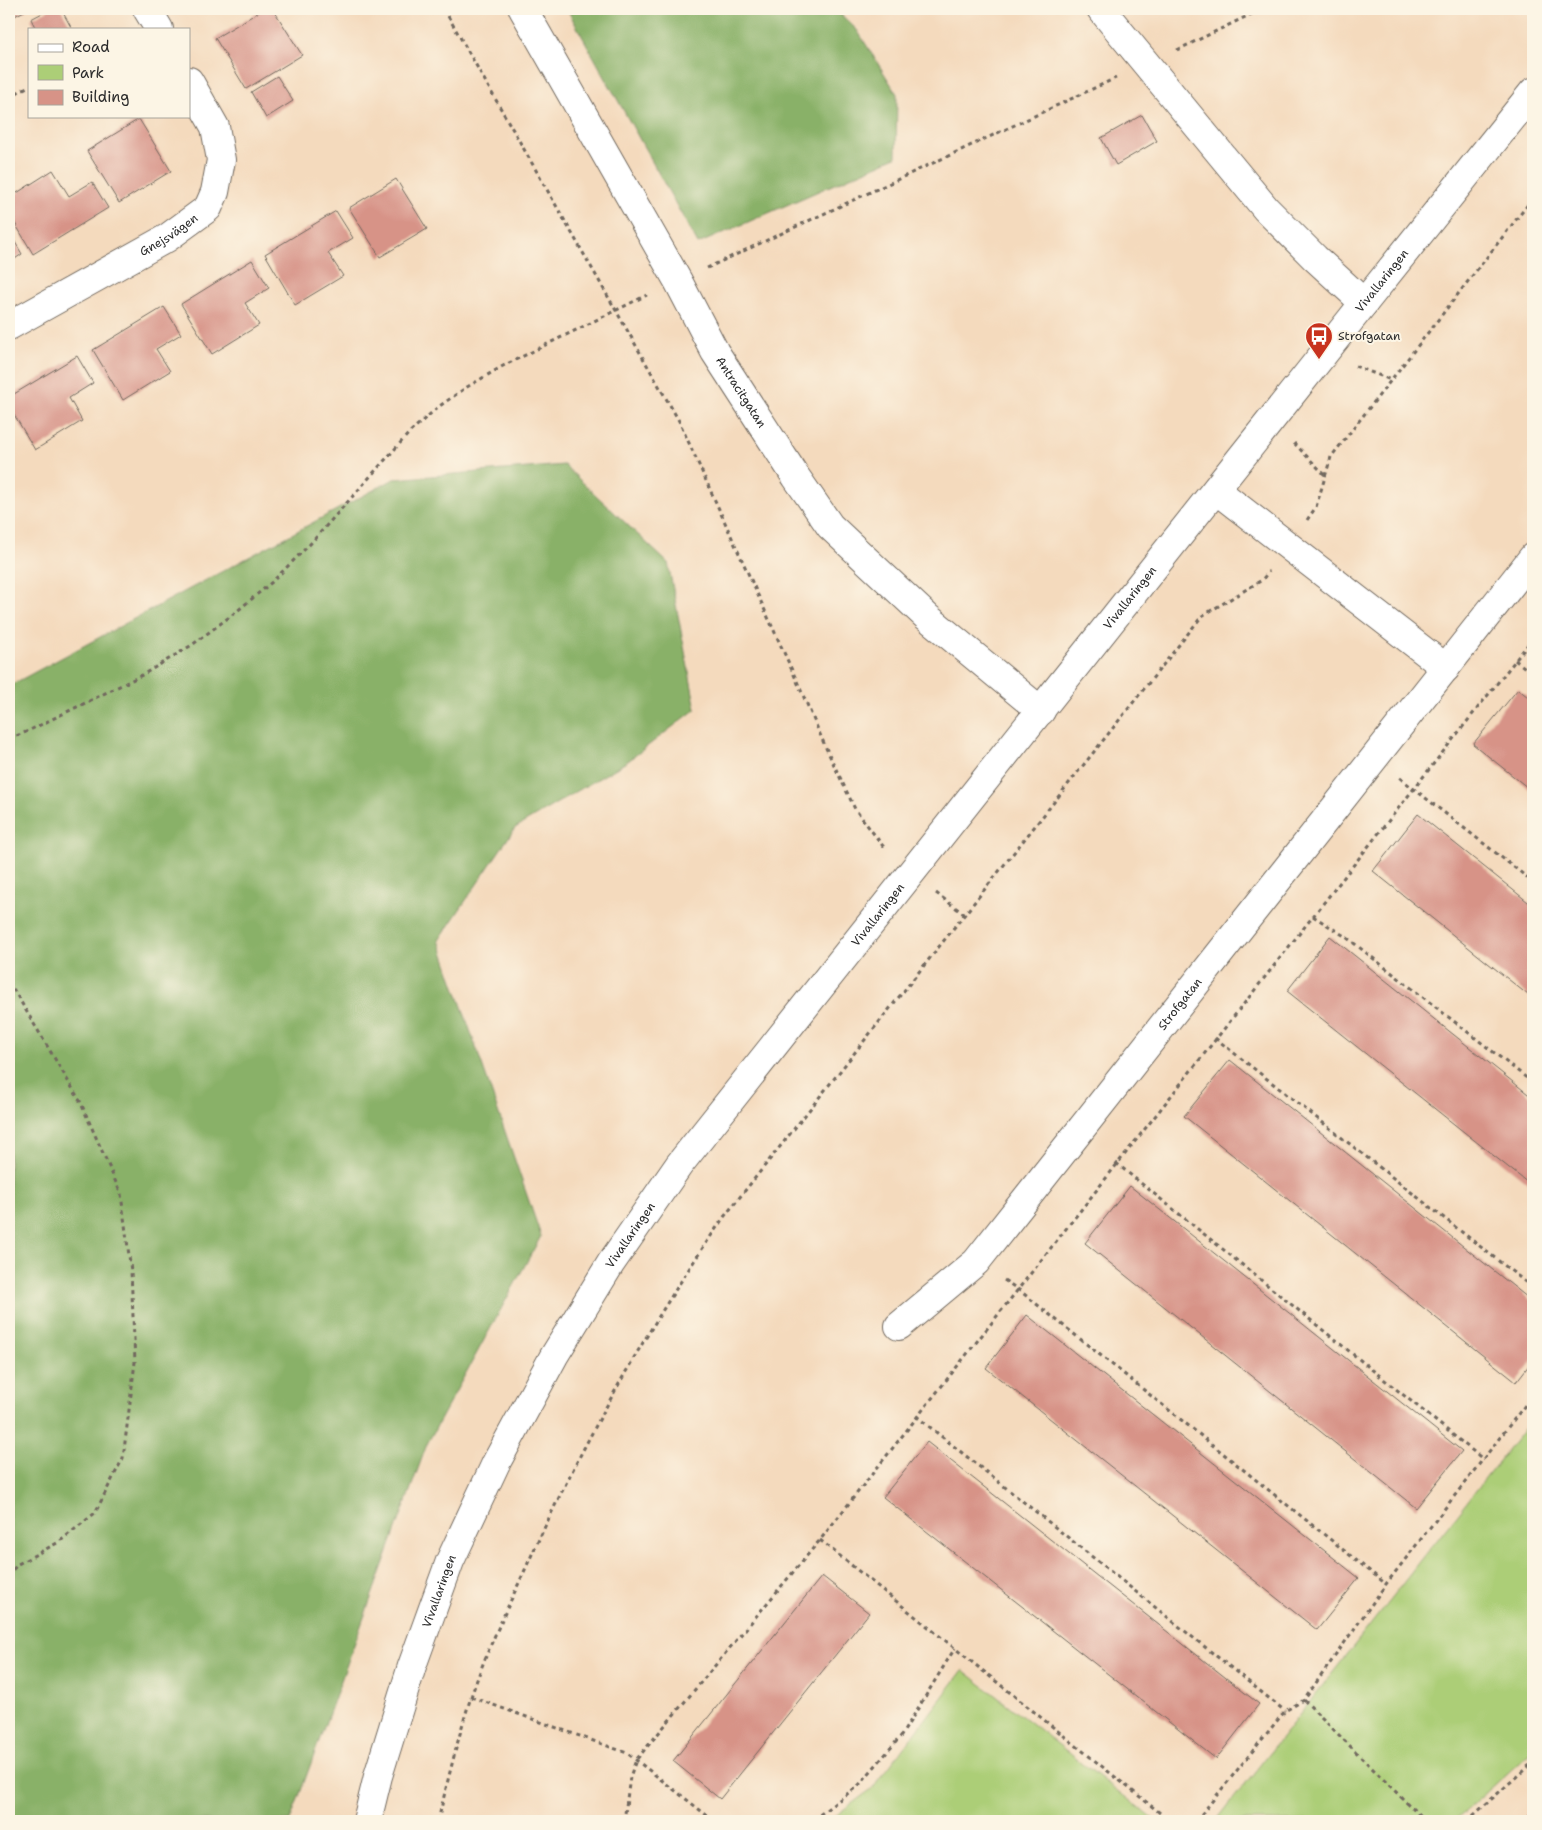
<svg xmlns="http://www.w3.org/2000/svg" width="1542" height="1830" viewBox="0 0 1542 1830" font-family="'Shantell Sans',sans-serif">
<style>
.green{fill:#acce77;stroke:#6c7c51}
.forest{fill:#89b168;stroke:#5a6e4a}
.building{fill:#d79387}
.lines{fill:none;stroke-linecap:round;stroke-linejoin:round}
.minor-casing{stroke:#71685e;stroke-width:30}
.path{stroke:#71685e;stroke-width:3;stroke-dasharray:4 4;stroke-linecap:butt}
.minor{stroke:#fff;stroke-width:28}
.labels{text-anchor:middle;stroke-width:4;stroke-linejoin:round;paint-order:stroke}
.street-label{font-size:12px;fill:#2b2b2b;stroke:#fcf5e5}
.poi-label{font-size:12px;fill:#2b2b2b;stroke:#fcf5e5;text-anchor:start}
</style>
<rect width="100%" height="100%" fill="#fcf5e5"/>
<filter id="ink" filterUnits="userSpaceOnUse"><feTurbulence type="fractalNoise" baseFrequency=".02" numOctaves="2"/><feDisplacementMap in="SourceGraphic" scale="10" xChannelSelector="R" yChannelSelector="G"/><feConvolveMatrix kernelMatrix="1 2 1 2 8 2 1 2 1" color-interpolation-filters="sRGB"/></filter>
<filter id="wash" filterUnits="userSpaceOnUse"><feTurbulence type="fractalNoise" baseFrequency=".0096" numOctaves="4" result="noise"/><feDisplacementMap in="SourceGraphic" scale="20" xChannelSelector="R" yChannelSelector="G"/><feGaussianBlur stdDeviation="1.12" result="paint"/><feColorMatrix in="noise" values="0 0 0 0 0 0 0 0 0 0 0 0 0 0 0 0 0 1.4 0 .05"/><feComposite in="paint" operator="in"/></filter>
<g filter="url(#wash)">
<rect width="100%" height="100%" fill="#f4dabd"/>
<!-- green -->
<g class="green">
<polygon points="1533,1418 1533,1750 1455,1821 1216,1821"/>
<polygon points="963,1670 1156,1821 828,1821 873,1788"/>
</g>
<!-- forest -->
<g class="forest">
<polygon points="567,9 835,9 857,30 897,94 896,157 698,244"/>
<polygon points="564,465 668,563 696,709 628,761 515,828 439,940 541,1236 427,1444 290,1821 9,1821 9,686 394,479"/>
</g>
<g id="blocks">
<!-- building -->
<g class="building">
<polygon points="9,9 28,9 9,19"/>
<polygon points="50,9 61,9 72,29 36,29 31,19"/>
<polygon points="264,9 273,9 302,55 246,89 215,38"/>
<polygon points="277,76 293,101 266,118 251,92"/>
<polygon points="1142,115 1157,141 1116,165 1101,138"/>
<polygon points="139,119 171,171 119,203 87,151"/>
<polygon points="53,170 69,196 92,182 108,208 33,254 9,213 9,198"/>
<polygon points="396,179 427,229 380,257 349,208"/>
<polygon points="336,211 353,238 328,253 343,276 295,305 265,254"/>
<polygon points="9,232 22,254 9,263"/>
<polygon points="252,260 269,288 245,303 259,325 212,354 181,304"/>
<polygon points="164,307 181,334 156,349 170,371 123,400 93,350"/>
<polygon points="77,356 93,383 69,398 82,421 35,450 9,406 9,397"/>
<polygon points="1518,689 1533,701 1533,792 1473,744"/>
<polygon points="1418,814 1533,906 1533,999 1373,871"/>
<polygon points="1330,936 1533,1098 1533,1187 1287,991"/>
<polygon points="1230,1060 1533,1302 1533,1360 1516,1382 1184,1116"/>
<polygon points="1130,1186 1462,1451 1416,1508 1085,1243"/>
<polygon points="1027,1315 1359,1578 1317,1630 986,1368"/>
<polygon points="927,1442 1259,1704 1216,1759 883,1497"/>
<polygon points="822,1576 869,1613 720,1799 673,1761"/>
<polygon points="1533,1811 1533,1821 1528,1816"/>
</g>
</g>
</g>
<g filter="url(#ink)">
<use href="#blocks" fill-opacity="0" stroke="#71685e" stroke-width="1"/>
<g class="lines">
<!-- minor casing -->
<g class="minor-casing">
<g id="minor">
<polyline points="147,9 159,29"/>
<path id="s1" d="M523 9 678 281 715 352 796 477 830 526 927 617 1041 711"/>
<polyline points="1101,9 1266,209 1315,258 1364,303"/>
<path id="s2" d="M9 326 167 238 208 208 215 192 221 160 215 127 189 81"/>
<polyline points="1216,490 1446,668"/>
<path id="s3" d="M899 1326 976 1262 1533 557"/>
<path id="s4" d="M367 1821 378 1776 412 1666 450 1561 496 1463 554 1356 611 1263 679 1165 1364 303 1533 92"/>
</g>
</g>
<!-- path -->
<g class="path">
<polyline points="444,9 679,421 796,679 826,748 855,809 886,850"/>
<polyline points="1177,50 1262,9"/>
<polyline points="9,97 29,86"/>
<polyline points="707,268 1116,78"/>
<polyline points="1355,366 1391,380"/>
<polyline points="1294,443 1325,475"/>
<polyline points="1307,520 1316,507 1331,457 1533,198"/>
<polyline points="1515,660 1533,674"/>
<polyline points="9,739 26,732 144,674 192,645 236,612 272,582 310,544 410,432 438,407 467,387 503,366 647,295"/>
<polyline points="1400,778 1533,882"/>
<polyline points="936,893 964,914"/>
<polyline points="1313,916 1346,937 1533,1083"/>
<polyline points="9,982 80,1101 121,1194 131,1271 135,1362 123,1458 95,1513 59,1542 18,1564 9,1574"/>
<polyline points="1215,1038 1533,1288"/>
<polyline points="1116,1163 1484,1460"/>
<polyline points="1004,1280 1019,1290 1386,1584"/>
<polyline points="916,1416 1285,1711"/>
<polyline points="820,1540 1170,1821"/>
<polyline points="471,1697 627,1753 714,1821"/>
<polyline points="1304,1700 1425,1821"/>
<path d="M438 1821C448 1780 458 1737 471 1697 485 1654 505 1613 524 1572 580 1447 646 1329 724 1217L1202 616 1262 580 1269 571"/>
<polyline points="624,1821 630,1777 636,1760 820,1540 1533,638"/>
<polyline points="805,1821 818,1816 859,1785 901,1736 955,1648"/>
<polyline points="1196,1821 1285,1711 1304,1700 1386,1584 1533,1395"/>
<polyline points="1467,1821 1533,1762"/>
</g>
<!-- minor -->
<use href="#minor" class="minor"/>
</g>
</g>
<!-- icons -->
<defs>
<g id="bus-pin" transform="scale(1.4375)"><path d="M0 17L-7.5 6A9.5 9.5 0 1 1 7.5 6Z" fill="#c8321e" stroke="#fcf5e5"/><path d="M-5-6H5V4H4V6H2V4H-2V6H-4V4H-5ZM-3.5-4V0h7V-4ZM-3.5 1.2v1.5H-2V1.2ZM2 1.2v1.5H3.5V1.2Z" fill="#fff"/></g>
</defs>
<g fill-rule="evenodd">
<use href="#bus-pin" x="1319" y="336"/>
</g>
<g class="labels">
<!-- street labels -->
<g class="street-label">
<text dy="4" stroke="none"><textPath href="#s2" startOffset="184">Gnejsvägen</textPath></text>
<text dy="4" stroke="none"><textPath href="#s4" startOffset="1861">Vivallaringen</textPath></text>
<text dy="4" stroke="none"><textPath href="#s1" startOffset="441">Antracitgatan</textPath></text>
<text dy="4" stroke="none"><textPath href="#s4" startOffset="1456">Vivallaringen</textPath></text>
<text dy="4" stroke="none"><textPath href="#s4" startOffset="1051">Vivallaringen</textPath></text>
<text dy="4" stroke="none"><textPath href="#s3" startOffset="429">Strofgatan</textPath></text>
<text dy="4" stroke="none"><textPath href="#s4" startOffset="646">Vivallaringen</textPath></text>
<text dy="4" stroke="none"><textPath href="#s4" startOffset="241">Vivallaringen</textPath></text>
</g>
<!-- poi labels -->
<g class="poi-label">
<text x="1338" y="340">Strofgatan</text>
</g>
</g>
<!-- margin -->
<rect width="1542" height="1830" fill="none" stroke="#fcf5e5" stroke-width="30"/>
<!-- legend -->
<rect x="28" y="28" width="162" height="90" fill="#fcf5e5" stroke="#a8a49b"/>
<rect x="38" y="44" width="25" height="8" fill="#ffffff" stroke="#a8a49b"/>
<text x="72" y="52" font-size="15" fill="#2b2b2b">Road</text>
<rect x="38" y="65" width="25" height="15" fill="#acce77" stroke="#a8a49b"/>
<text x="72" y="78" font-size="15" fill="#2b2b2b">Park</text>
<rect x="38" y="90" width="25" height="15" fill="#d79387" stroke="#a8a49b"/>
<text x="72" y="102" font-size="15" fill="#2b2b2b">Building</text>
</svg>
